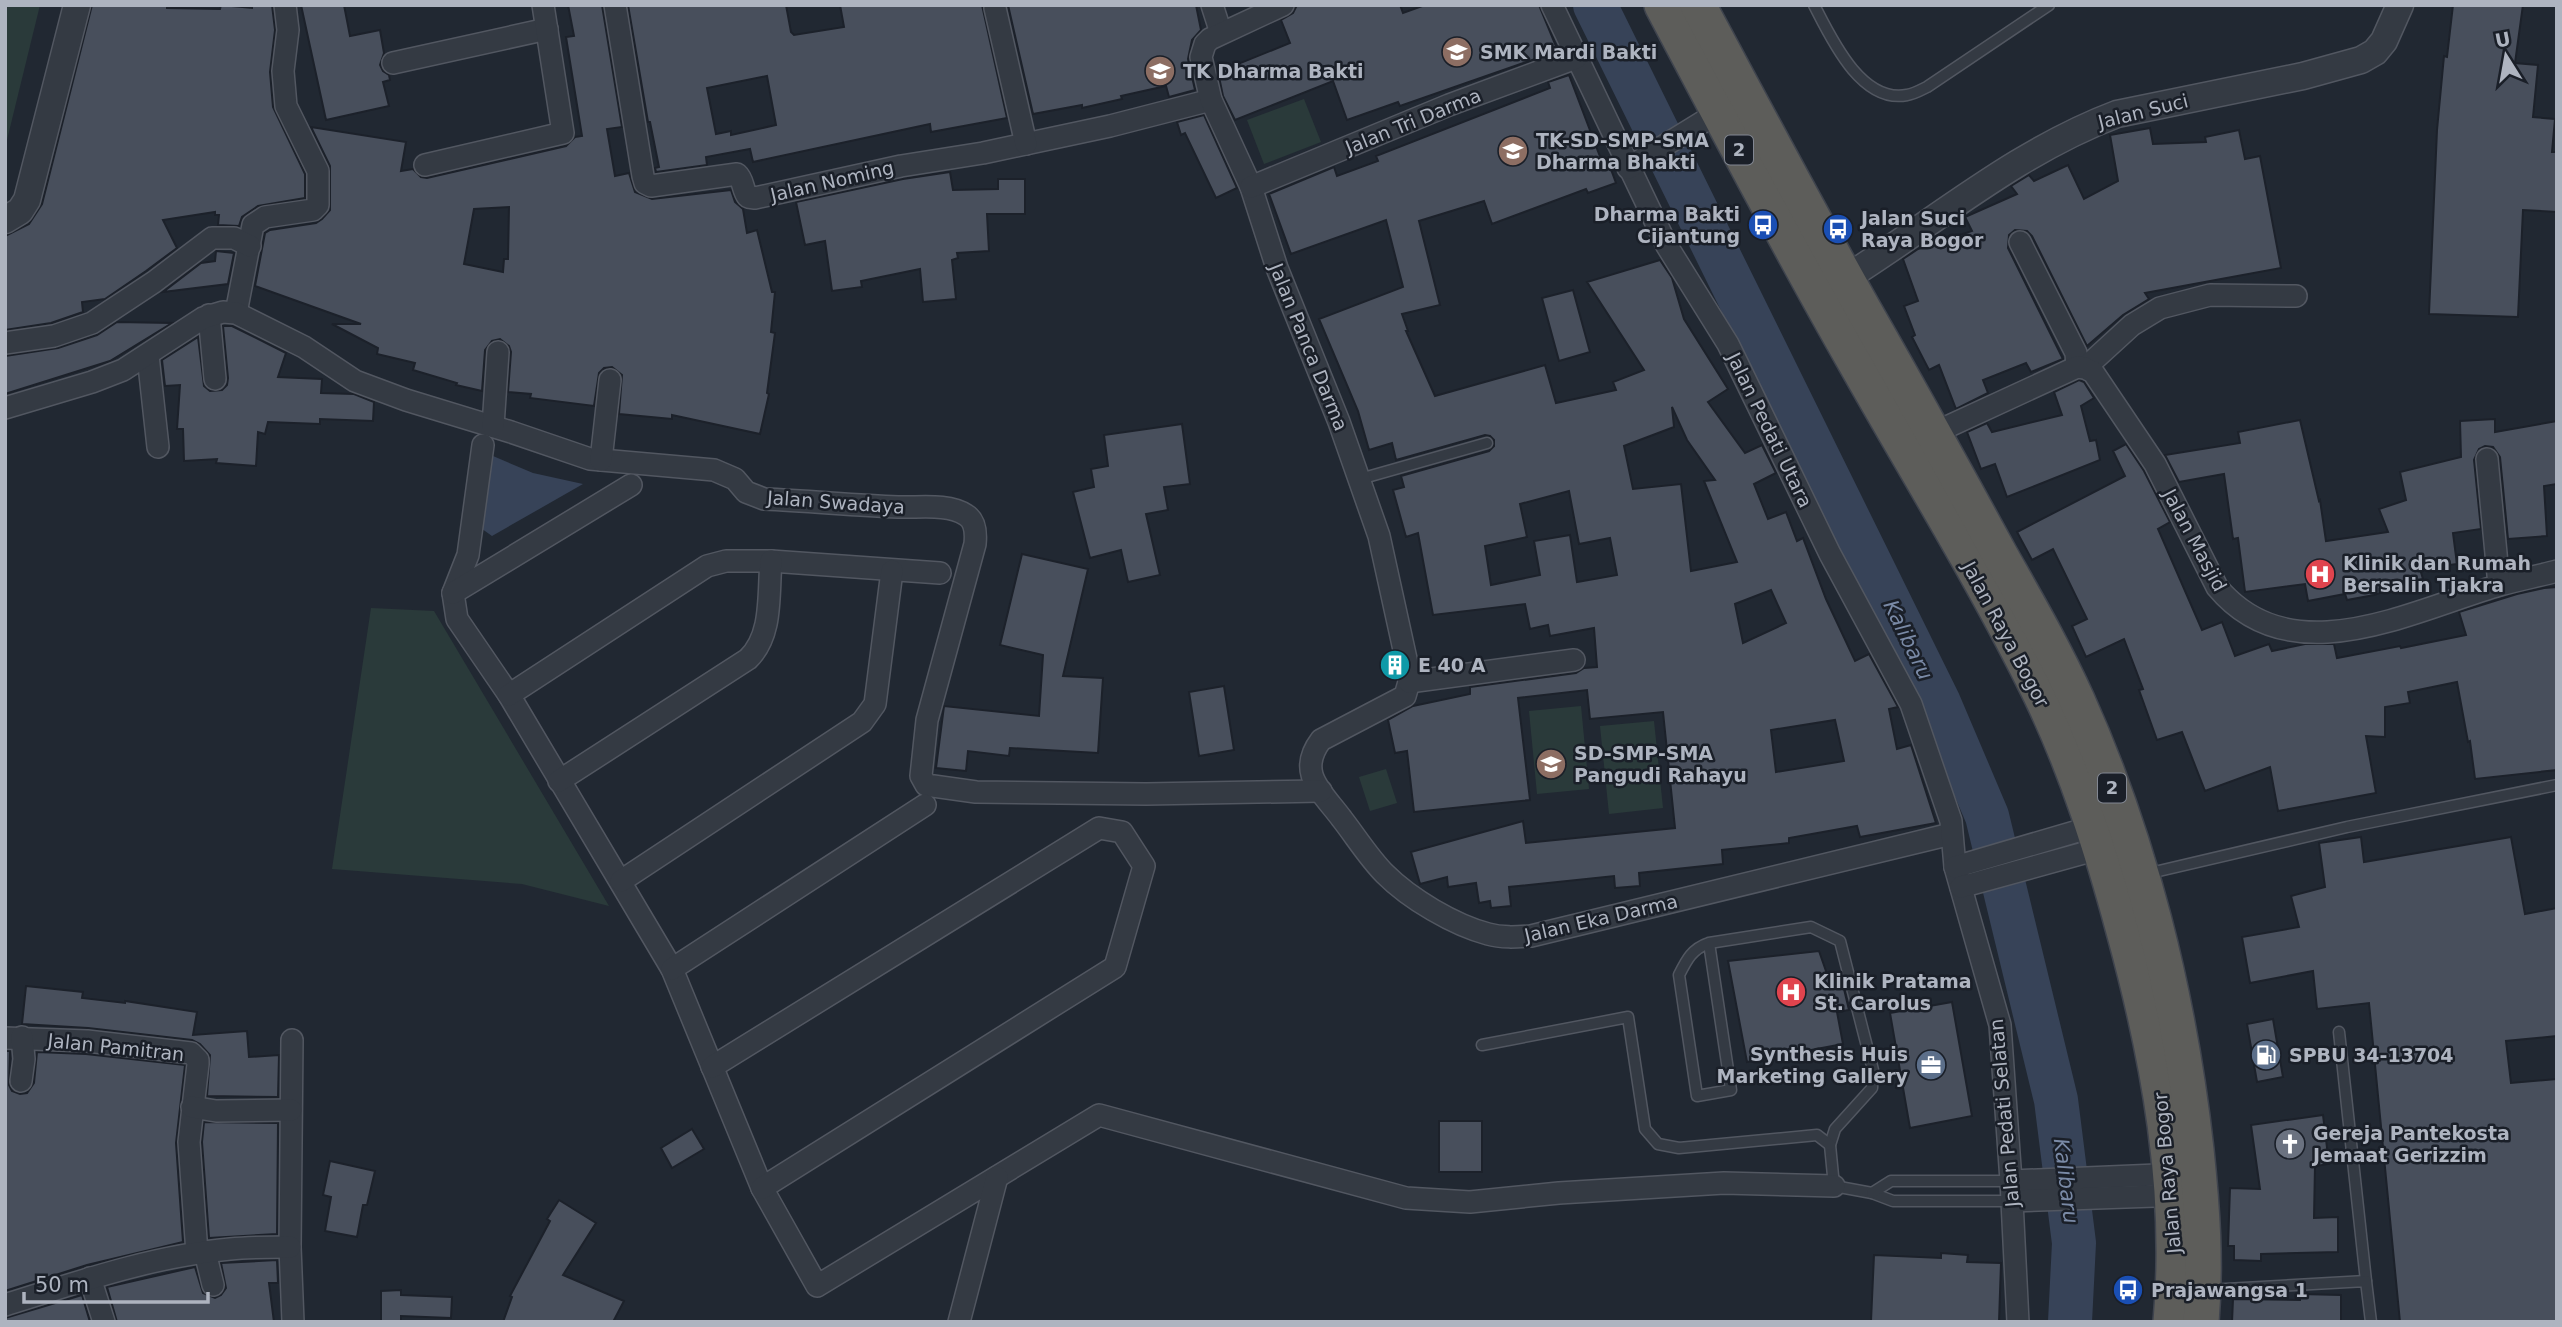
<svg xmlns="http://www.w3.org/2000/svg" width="2562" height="1327" viewBox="0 0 2562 1327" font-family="'DejaVu Sans',sans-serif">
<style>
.green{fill:#2a3a3a}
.water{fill:#374358}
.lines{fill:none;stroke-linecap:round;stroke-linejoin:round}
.river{stroke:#374358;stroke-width:44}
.building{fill:#484f5c;stroke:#1c212a;stroke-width:2;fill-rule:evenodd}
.service-casing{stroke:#525761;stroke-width:13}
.minor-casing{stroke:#525761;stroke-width:24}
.tertiary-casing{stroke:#525761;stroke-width:29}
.trunk-casing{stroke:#3f444e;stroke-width:38}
.service{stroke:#343a43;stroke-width:10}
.minor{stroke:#343a43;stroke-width:21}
.tertiary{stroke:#343a43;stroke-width:26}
.trunk{stroke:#5d5d5a;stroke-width:35}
.labels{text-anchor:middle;stroke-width:5;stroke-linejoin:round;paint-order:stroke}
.shield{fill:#1a1f28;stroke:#828792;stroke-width:2}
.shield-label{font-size:18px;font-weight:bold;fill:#aeb4c0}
.poi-label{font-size:19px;font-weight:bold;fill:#aeb4c0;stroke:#1a1f28;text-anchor:start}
.street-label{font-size:19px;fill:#aeb4c0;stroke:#1a1f28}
.water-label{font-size:21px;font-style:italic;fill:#7a8aa6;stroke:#1a1f28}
</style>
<rect width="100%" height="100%" fill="#212832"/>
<!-- green -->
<g class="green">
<polygon points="5,5 40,5 5,148"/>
<polygon points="1304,99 1321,142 1264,164 1247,120"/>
<polygon points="371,608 434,611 609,906 522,884 332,869"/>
<polygon points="1581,706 1589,789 1537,794 1529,711"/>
<polygon points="1654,721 1663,808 1609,814 1600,726"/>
<polygon points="1386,769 1397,803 1370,811 1359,777"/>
</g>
<!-- water -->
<polygon class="water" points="493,456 533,473 583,484 492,536 478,526"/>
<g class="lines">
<!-- river -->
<polyline class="river" points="1595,5 1939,703 1987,816 2056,1100 2074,1243 2070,1322"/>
</g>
<!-- building -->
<g class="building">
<polygon points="92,5 167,5 167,8 220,9 221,5 252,8 252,5 272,5 275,30 270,72 273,107 305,174 305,198 258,206 242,217 239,226 218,225 219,215 215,215 215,212 163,220 177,248 146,271 105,299 82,302 83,312 51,323 5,330 5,236 29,224 42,204"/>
<polygon points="301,5 344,5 350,36 380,30 384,53 380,65 383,71 389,75 390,80 383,82 389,106 326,120"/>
<path d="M568 5H602L622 127 607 129 615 176 629 173 635 192 652 199 731 190 735 202 743 209 747 233 757 230 772 292H775L771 332 775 333 767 393 769 394 760 434 672 415V419L619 414 622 375 612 367 604 368 599 373 594 406 530 398 531 394 508 392 511 352 509 346 500 339 492 341 485 350 482 391 456 385 457 383 413 370 415 363 377 354 378 348 332 324H361L255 286 265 233 270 230 316 223 322 219 330 210V166L311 127 406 142 401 171 413 169 421 177 427 178 566 146 575 137 582 136 566 37 574 36ZM509 207 508 259H504L503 272 464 264 474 209Z"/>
<path d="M628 5H786L791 32 794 35 844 27 840 5H982L1007 118 931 132 930 124 753 162 750 149 706 157 707 165 656 172 655 168 659 167 650 122H648ZM767 76 776 125 731 135V131L716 134 707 88Z"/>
<polygon points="1008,5 1196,5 1201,30 1192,40 1188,59 1195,90 1169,97 1166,86 1121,96 1122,99 1082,108 1082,105 1033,114"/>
<polygon points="1297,5 1400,5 1403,13 1425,5 1539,5 1558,51 1400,106 1398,102 1347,120 1333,81 1235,120 1223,96 1218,72 1290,43 1281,20 1293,13"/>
<polygon points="2453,5 2523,5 2515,63 2538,65 2533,117 2555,119 2552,152 2557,152 2557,212 2523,210 2518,317 2429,314 2437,130 2444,56 2447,57"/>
<path d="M1569 75 1604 167 1609 164 1616 183 1588 193 1586 189 1492 224 1484 201 1419 221 1440 305 1402 314 1408 331H1406L1435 396 1545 365 1556 403 1616 390 1613 382 1644 370 1587 282 1660 260 1672 278 1684 319 1728 389 1708 402 1745 453 1762 445 1776 473 1754 484 1768 519 1786 512 1797 541 1803 538 1826 599 1855 661 1869 654 1898 707 1889 709 1897 749 1911 745 1936 823 1860 837 1857 826 1789 838V843L1722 850 1723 864 1639 873 1640 886 1615 888 1614 876 1509 887 1511 906 1491 908 1490 901 1479 903 1476 883 1448 887 1447 877 1420 884 1411 852 1523 821 1526 843 1675 828 1663 712 1590 719 1587 690 1518 698 1530 800 1414 812 1407 751 1395 753 1388 720 1413 706 1470 694V687L1576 673 1584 668 1597 667 1594 628 1550 636 1548 625 1530 629 1525 604 1433 615 1418 533 1406 537 1393 490 1404 487 1401 476 1489 451 1494 446V440L1490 436 1485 435 1396 460 1392 443 1369 450 1358 411 1319 319 1403 287 1386 220 1291 254 1269 194 1334 167 1337 176 1378 161 1376 156 1550 88 1548 82ZM1672 407 1687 440 1715 480 1704 481 1737 562 1691 571 1681 484 1633 489 1624 446 1674 427ZM1569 491 1579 544 1610 538 1617 575 1577 582 1570 535 1534 541 1540 575 1491 585 1485 546 1527 537 1520 504ZM1771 590 1786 623 1743 643 1735 604ZM1835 720 1844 761 1776 772 1771 730Z"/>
<polygon points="1204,115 1237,188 1216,198 1185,133 1181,135 1177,122"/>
<polygon points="2150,128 2153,144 2206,142 2205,137 2239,130 2245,159 2260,156 2281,268 2145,293 2149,299 2123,315 2087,346 2032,236 2027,231 2015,230 2009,235 2008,248 2063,359 2031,372 2026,363 1983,380 1988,393 1956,409 1939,365 1929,370 1912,337 1915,335 1904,306 1918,301 1903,259 1918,249 1972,231 1965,217 2017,194 2011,186 2029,175 2034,181 2068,165 2084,199 2118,181 2110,135"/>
<polygon points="950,172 953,190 998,189 998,179 1025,179 1025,214 987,214 989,251 957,253 958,258 952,260 956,299 923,302 920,269 861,281 862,287 832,291 825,241 805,245 796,202 903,179"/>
<polygon points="216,251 234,253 228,284 163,292 201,263 215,261"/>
<polygon points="1573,290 1590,352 1559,361 1542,298"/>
<polygon points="117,322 172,323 110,361 5,394 5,356 58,348 97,335"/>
<polygon points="223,326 232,326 286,353 278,377 322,379 321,393 354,394 374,402 373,421 320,419 320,424 268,422 265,434 258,432 256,466 216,463 217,459 184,461 183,429 177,429 180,385 165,386 162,360 198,337 204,386 210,391 222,390 227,385 228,378"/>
<polygon points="2079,380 2084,382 2094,398 2081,406 2090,441 2096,440 2100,460 2007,497 1995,464 1981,469 1967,432 1987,423 1992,432 2062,415 2054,392"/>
<polygon points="2495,419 2495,432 2557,421 2557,484 2544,486 2547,536 2508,539 2500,457 2493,447 2485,446 2479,449 2474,460 2481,529 2453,533 2457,564 2420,569 2423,579 2374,595 2347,600 2345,594 2308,601 2305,584 2245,592 2238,538 2233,539 2224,474 2179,482 2165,455 2240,443 2238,432 2300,420 2319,501 2320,500 2326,541 2388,532 2379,509 2406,500 2400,472 2461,457 2460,421"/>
<polygon points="1182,424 1190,484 1164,487 1168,510 1146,514 1160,575 1128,582 1121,550 1090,558 1073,492 1094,487 1091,469 1108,466 1104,435"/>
<polygon points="2126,444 2144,471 2170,522 2158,529 2202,630 2222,622 2235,656 2269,644 2272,651 2305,644 2334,644 2337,658 2400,646 2401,648 2466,635 2459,612 2517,594 2544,588 2557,587 2557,770 2475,779 2470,741 2468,742 2457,682 2408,692 2410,703 2385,707 2385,737 2366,736 2376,793 2278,811 2270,767 2205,791 2182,732 2157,740 2139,690 2143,689 2124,639 2086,657 2072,626 2087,619 2053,549 2032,560 2017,532 2125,476 2113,451"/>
<polygon points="1022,554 1088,569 1063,676 1103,678 1098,753 1010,748 1009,756 968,751 966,771 936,768 944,706 1039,716 1043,655 1000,645"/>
<polygon points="1224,686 1234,750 1199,756 1189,692"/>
<polygon points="2361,837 2364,862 2511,837 2525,914 2557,908 2557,1036 2506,1041 2511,1083 2557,1079 2557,1322 2400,1322 2369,1003 2317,1009 2313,971 2250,983 2242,937 2299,927 2291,896 2325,887 2319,843"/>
<polygon points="1819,951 1827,974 1840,972 1849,1010 1837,1012 1843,1044 1747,1062 1728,961"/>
<polygon points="26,986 83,992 82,998 125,1003 125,1001 197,1012 193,1035 247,1031 249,1057 279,1055 278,1097 207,1096 210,1055 200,1044 192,1040 88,1028 22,1024"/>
<polygon points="1952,1002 1972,1116 1910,1128 1890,1013"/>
<polygon points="2273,1019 2283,1077 2257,1082 2247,1024"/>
<polygon points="5,1051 10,1051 9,1085 12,1091 20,1094 27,1093 34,1083 37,1052 86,1054 185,1065 176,1143 183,1242 87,1265 5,1291"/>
<polygon points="2323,1115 2329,1164 2315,1166 2314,1218 2338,1217 2338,1252 2261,1254 2261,1261 2234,1260 2234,1246 2228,1246 2230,1188 2260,1189 2251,1125"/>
<rect x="1439" y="1121" width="43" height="51"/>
<polygon points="204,1122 278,1123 277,1234 209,1238 202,1142"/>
<polygon points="692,1129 704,1149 672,1168 661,1148"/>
<polygon points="330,1161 375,1171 367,1205 363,1205 357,1237 325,1231 331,1197 323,1195"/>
<polygon points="559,1200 596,1223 563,1275 624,1301 613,1322 503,1322 512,1297 510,1296 550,1221 547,1219"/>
<polygon points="1941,1253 1968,1255 1967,1262 2001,1263 1999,1322 1871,1321 1874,1255 1941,1258"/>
<polygon points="277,1260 278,1283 269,1283 274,1322 117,1322 107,1287 195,1267 203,1293 215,1298 221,1295 226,1288 221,1263"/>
<polygon points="401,1290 401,1295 452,1297 451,1318 401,1316 401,1322 381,1322 381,1291"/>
<polygon points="2300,1294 2341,1295 2341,1322 2232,1322 2233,1299 2300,1300"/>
<polygon points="82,1295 90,1322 5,1322 5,1318"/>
</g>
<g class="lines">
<!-- service casing -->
<g class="service-casing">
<g id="service">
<path d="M1814 5C1831 38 1861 104 1907 95 1914 94 1921 90 1927 87L2049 5"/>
<polyline points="1360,479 1487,443"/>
<polyline points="2146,874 2347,827 2557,785"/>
<path d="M1709 943 1731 1090 1697 1096 1679 975C1687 959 1692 949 1709 943L1811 927 1840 941 1873 1070 1872 1088 1835 1129 1830 1145 1834 1186 1872 1193 1893 1201H2012"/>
<polyline points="2339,1032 2366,1281"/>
<polyline points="1482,1045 1628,1017 1645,1129 1658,1144 1679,1148 1817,1135 1830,1145"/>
<polyline points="1872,1193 1891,1181 2011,1181"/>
<polyline points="2208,1290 2366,1281 2371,1322"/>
</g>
</g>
<!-- minor casing -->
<g class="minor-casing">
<g id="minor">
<path d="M615 5 643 176 645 183 651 186 737 174C744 180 742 190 748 197L755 198 901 166 983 153 1110 126 1211 100"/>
<polyline points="1212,5 1221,33"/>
<path d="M1283 5 1210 39 1205 44 1201 57 1211 100 1251 187 1277 268 1339 422 1379 536 1408 668 1409 682 1405 696 1321 740C1296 773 1322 792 1342 819 1356 837 1369 858 1385 874 1410 899 1454 925 1488 934 1502 938 1516 937 1531 936L1951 834"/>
<polyline points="1552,5 1667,246 1728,344 1830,554 1911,704 1951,821 1955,867 2000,1025 2011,1181 2018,1322"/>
<polyline points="995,8 1026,144"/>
<polyline points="393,63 547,29"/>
<polyline points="425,165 563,133 543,5"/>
<polyline points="1628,168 1719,112"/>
<polyline points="1251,187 1449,105 1576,58"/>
<polyline points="2020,242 2076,353 2077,367"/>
<polyline points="236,313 253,225 265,217 313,210 318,205 318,171 286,106 283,71 288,30 285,5"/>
<polyline points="209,315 215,379"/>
<polyline points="5,343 54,336 92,323 154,282 212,238 234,238 250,246"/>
<polyline points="148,356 158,447"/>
<polyline points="2085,368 2132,325 2160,308 2210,295 2296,296"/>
<path d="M5 408 92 382 123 370 203 318 223 312 236 313 304 347 355 381 406 400 511 432 590 459 714 470 735 479 746 492 764 499C808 501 853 505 898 507 918 508 948 503 966 515 976 521 976 534 975 544L927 720 921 776 926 785 976 792 1146 794 1321 791"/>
<polyline points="493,426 498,352"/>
<path d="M1934 433 2077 367 2085 368 2093 372 2155 464 2217 587C2291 676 2411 611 2500 585 2518 580 2538 576 2557 571"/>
<polyline points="483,445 468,555 453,593 457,619 509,695 672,969 762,1188 817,1286 1099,1115 1406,1198 1470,1202 1559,1193 1724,1183 1834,1186"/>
<polyline points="2487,459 2499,585"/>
<polyline points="601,460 610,380"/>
<polyline points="453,593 631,485"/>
<polyline points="1409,682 1574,660"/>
<polyline points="509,695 707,566 726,561 771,561 940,573"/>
<path d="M559 781 748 659C773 635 768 595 771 561"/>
<polyline points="1955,867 2095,826"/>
<polyline points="621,881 862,722 875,704 892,571"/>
<polyline points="1961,887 2102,848"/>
<polyline points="672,969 925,805"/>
<polyline points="5,1038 87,1041 191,1053 198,1060 198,1064 189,1142 197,1253"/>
<polyline points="292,1040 290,1247 293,1322"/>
<polyline points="712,1067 1099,828 1122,832 1144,866 1115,967 762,1188"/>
<polyline points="21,1081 24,1059 22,1037"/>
<polyline points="192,1107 216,1111 291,1110"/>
<polyline points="2011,1181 2181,1174"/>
<polyline points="2012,1201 2184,1195"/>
<polyline points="205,1252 213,1285"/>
<polyline points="90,1278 104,1322"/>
<path d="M5 1305C78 1282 153 1256 230 1249 250 1247 270 1247 290 1247"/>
<polyline points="959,1322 997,1177"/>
</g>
</g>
<!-- tertiary casing -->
<g class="tertiary-casing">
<g id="tertiary">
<polyline points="5,220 20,211 27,200 77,5"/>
<path d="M1830 288C1926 230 2011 154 2117 114L2303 76 2361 60 2375 52 2384 41 2400 5"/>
</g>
</g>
<!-- trunk casing -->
<g class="trunk-casing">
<g id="trunk">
<path d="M1662 5C1725 124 1787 243 1854 360 1916 470 1984 579 2040 693 2077 770 2102 849 2124 931 2159 1058 2183 1190 2171 1322"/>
<path d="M1698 5C1755 111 1811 217 1870 321 1914 398 1957 476 1999 553 2026 601 2054 649 2077 700 2140 840 2179 996 2196 1150 2202 1207 2206 1264 2201 1322"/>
</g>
</g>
<!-- service -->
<use href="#service" class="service"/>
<!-- minor -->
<use href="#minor" class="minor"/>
<!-- tertiary -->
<use href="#tertiary" class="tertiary"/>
<!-- trunk -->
<use href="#trunk" class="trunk"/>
</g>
<!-- icons -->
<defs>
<g id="school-disc" transform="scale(1.575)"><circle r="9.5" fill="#8d6e63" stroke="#1a1f28"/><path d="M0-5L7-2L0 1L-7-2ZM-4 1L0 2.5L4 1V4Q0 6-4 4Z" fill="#fff"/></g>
<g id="bus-disc" transform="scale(1.575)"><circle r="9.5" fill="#1a4fb4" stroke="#1a1f28"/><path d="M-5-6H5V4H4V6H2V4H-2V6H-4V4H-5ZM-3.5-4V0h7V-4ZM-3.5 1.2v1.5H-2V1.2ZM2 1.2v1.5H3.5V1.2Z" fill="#fff"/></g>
<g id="hospital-disc" transform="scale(1.575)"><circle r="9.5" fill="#e0444e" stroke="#1a1f28"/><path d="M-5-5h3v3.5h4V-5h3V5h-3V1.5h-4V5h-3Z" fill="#fff"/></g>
<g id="building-disc" transform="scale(1.575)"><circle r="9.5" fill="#0f9aa8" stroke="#1a1f28"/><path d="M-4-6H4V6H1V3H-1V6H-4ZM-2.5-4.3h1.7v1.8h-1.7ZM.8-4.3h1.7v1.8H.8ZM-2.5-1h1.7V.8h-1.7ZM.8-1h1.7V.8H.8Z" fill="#fff"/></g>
<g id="fuel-disc" transform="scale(1.575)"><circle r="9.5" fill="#5c6f8a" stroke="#1a1f28"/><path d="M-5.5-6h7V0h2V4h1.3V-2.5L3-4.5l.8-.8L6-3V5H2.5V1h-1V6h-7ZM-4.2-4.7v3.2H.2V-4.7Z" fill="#fff"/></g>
<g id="office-disc" transform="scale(1.575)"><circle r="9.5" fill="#5c6f8a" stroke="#1a1f28"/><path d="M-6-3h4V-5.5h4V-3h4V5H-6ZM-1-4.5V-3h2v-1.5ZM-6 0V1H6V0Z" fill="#fff"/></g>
<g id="church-disc" transform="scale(1.575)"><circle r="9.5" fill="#6b7280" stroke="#1a1f28"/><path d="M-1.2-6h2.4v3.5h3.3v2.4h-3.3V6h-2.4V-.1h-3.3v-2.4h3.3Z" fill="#fff"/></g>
</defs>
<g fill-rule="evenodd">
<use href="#school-disc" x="1457" y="52"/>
<use href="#school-disc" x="1160" y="71"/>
<use href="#school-disc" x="1513" y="151"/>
<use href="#bus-disc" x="1763" y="225"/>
<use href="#bus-disc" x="1838" y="229"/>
<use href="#hospital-disc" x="2320" y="574"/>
<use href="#building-disc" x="1395" y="665"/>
<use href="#school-disc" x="1551" y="764"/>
<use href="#hospital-disc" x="1791" y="992"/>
<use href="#fuel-disc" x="2266" y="1055"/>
<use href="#office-disc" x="1931" y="1065"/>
<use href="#church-disc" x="2290" y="1144"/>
<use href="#bus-disc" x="2128" y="1290"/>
</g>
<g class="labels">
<!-- shield labels -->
<g class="shield">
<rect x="1725" y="135.5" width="28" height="29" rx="5"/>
<rect x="2098" y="773.5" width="28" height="29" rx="5"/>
</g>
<g class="shield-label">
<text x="1739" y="156">2</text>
<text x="2112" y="794">2</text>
</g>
<!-- poi labels -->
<g class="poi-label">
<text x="1480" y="59">SMK Mardi Bakti</text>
<text x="1183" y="78">TK Dharma Bakti</text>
<text x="1536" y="147">TK-SD-SMP-SMA<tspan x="1536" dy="22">Dharma Bhakti</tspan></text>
<text x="1740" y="221" text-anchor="end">Dharma Bakti<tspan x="1740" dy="22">Cijantung</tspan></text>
<text x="1861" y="225">Jalan Suci<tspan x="1861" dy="22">Raya Bogor</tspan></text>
<text x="2343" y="570">Klinik dan Rumah<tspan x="2343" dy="22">Bersalin Tjakra</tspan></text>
<text x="1418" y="672">E 40 A</text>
<text x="1574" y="760">SD-SMP-SMA<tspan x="1574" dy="22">Pangudi Rahayu</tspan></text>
<text x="1814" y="988">Klinik Pratama<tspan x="1814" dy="22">St. Carolus</tspan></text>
<text x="1908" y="1061" text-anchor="end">Synthesis Huis<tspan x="1908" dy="22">Marketing Gallery</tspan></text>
<text x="2289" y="1062">SPBU 34-13704</text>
<text x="2313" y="1140">Gereja Pantekosta<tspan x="2313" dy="22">Jemaat Gerizzim</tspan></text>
<text x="2151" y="1297">Prajawangsa 1</text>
</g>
<!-- street labels -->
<g class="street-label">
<text transform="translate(2143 111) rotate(-14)" y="7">Jalan Suci</text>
<text transform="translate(1413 121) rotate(-22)" y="7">Jalan Tri Darma</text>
<text transform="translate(832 181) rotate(-13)" y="7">Jalan Noming</text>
<text transform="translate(1309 347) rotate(68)" y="7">Jalan Panca Darma</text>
<text transform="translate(1770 430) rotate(64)" y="7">Jalan Pedati Utara</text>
<text transform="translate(836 502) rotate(4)" y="7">Jalan Swadaya</text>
<text transform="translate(2195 540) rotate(62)" y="7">Jalan Masjid</text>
<text transform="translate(2006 634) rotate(62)" y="7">Jalan Raya Bogor</text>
<text transform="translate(1601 918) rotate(-13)" y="7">Jalan Eka Darma</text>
<text transform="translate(116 1047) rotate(6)" y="7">Jalan Pamitran</text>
<text transform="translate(2004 1113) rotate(-95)" y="7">Jalan Pedati Selatan</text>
<text transform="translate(2167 1173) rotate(-95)" y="7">Jalan Raya Bogor</text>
</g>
<!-- water labels -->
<g class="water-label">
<text transform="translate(1908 640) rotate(64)" y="7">Kalibaru</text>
<text transform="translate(2066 1181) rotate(83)" y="7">Kalibaru</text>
</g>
</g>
<!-- border -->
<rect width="2562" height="1327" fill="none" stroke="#aeb4c0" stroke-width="14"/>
<!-- north arrow -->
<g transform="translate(2506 56) rotate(349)" stroke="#1a1f28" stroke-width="5" paint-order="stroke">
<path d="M0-5L12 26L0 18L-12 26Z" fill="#aeb4c0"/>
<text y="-10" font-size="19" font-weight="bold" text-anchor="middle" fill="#aeb4c0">U</text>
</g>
<!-- scale -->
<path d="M24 1292v10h184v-10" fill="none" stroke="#aeb4c0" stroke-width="3.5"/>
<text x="35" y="1292" font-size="21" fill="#aeb4c0" stroke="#1a1f28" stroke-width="5" paint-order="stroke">50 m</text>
</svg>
